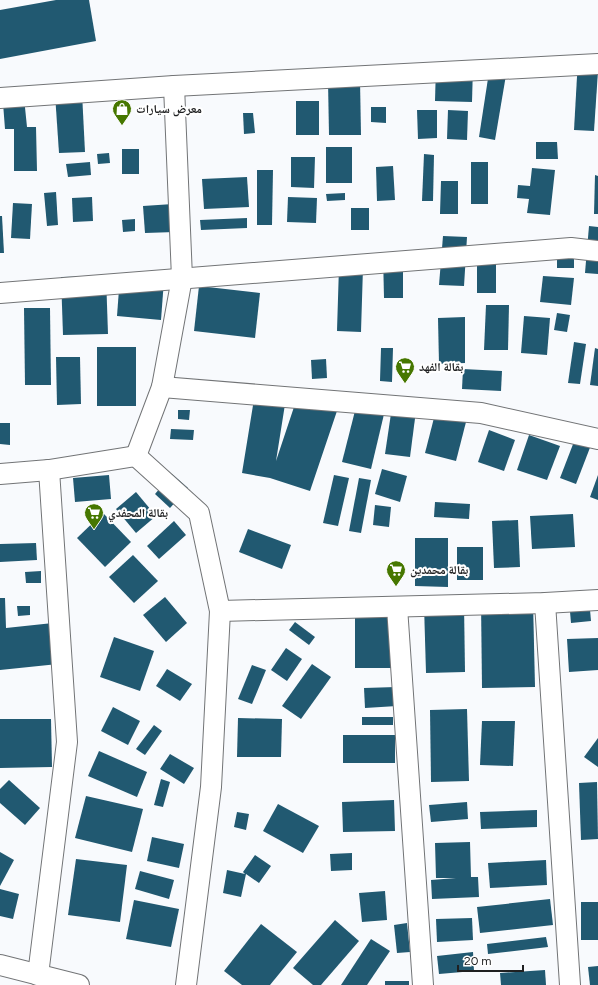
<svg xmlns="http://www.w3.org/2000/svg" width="598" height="985" viewBox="0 0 598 985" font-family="Figtree,'Noto Naskh Arabic',sans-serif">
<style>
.building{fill:#215971}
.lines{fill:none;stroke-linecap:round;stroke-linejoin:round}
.minor-casing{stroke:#727476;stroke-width:22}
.minor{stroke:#fff;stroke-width:20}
.labels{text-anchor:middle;stroke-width:4;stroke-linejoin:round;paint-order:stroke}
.poi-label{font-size:12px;font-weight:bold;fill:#1f2021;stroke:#fff;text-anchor:start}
</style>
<rect width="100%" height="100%" fill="#f8fafd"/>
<!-- building -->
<g class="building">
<polygon points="56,0 89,0 96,41 0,59 0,10"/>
<polygon points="578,59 598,71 594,131 574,130"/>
<polygon points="436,65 473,66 472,102 435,101"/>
<polygon points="489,72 506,75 495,140 479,137"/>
<polygon points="360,80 361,135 329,135 328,81"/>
<polygon points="23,88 27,127 36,127 37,171 14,171 14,129 5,129 2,90"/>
<polygon points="82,93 85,152 59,153 55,94"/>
<rect x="296" y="101" width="23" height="34"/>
<polygon points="371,107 386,107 386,123 371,122"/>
<polygon points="417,110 437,110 437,138 418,139"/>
<polygon points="448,110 468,111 467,140 447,139"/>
<polygon points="243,113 253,113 255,133 244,134"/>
<polygon points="536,142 557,142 558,159 536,159"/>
<rect x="326" y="147" width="26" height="36"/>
<rect x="122" y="149" width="17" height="25"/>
<polygon points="109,153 110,163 98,164 97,154"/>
<polygon points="424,154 434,155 433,201 422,201"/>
<polygon points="291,157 315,157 314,188 291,187"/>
<polygon points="90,162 91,175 68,177 66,164"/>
<rect x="471" y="162" width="17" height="42"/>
<polygon points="393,166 395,200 377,201 376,167"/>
<polygon points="532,168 555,170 550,215 527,213 529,199 517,198 518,185 530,186"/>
<polygon points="257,170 273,170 272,225 257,225"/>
<polygon points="595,175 598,176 598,214 594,214"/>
<polygon points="247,177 249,207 204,209 202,179"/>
<polygon points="441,181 458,181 458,214 440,214"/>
<polygon points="56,192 58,225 47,226 44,193"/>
<polygon points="345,193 345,200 327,201 326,194"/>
<polygon points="92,197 93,221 73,222 72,198"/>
<polygon points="288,197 317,198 316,223 287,222"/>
<polygon points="13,203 32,204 30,239 11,238"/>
<polygon points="173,204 175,232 145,233 143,206"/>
<rect x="351" y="208" width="18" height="22"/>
<polygon points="0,216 2,216 4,253 0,253"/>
<polygon points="247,218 247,228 201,230 200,220"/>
<polygon points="135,219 135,231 123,232 122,220"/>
<polygon points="589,226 598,227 598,274 585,273"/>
<polygon points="443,236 467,237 464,286 439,285"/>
<rect x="557" y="246" width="17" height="22"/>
<polygon points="383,254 403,254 403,298 384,298"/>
<polygon points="496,256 496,293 477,293 477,257"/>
<polygon points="339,266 363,267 361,332 337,331"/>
<polygon points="106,276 108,334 63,335 61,277"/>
<polygon points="120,276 164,280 161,320 117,316"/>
<polygon points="543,276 574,278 571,305 540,302"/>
<polygon points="199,286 260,293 255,338 194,331"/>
<polygon points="486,305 509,305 508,350 484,350"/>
<polygon points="24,308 50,308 51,385 25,385"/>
<polygon points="557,313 570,315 567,332 554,330"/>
<polygon points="524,316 550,318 547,355 521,353"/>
<polygon points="465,317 465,363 439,364 438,318"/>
<polygon points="574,342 586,344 580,384 568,383"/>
<rect x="97" y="347" width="39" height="59"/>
<polygon points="381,348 393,348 392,382 380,381"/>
<polygon points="595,348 598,349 598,386 590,385"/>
<polygon points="56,357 80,357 81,404 57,405"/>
<polygon points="326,359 327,378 312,379 311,360"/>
<polygon points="463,369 502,371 501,391 462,389"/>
<polygon points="255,393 286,398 276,461 298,395 338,408 310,491 270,478 242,473"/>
<polygon points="393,400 417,403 410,457 385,454"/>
<polygon points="357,403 385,410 371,469 342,462"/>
<polygon points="178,410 190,410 189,420 178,419"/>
<polygon points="435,414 466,422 456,461 425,453"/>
<polygon points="0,423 10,423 10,445 0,444"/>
<polygon points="171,429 194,430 193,440 170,439"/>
<polygon points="489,430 515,440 504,471 478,462"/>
<polygon points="529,435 560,446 547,480 517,470"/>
<polygon points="575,439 591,445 576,484 560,478"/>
<polygon points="382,469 407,476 400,502 375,494"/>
<polygon points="172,474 188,488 170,508 155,494"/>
<polygon points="109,475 111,499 75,502 73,478"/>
<polygon points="334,475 349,478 338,526 323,523"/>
<polygon points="598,475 598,500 590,497"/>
<polygon points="359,478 371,480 361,533 349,531"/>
<polygon points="136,492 156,516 136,533 116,509"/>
<polygon points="435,502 470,504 469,519 434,517"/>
<polygon points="375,505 391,507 389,527 373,525"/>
<polygon points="103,513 131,542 105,567 77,538"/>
<polygon points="573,514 575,547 532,549 530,516"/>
<polygon points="518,520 520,567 494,568 492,521"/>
<polygon points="174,521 186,535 159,559 147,546"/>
<polygon points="248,529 291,545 282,569 239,552"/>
<polygon points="415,538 448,538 448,587 415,586"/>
<polygon points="36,543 37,560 0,562 0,544"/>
<rect x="457" y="547" width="26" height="33"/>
<polygon points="133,555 158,581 134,603 109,577"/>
<polygon points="41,571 41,583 26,583 25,572"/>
<polygon points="165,597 187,623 166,642 143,615"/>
<polygon points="0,598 5,598 6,628 53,623 58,664 0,670"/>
<rect x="355" y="598" width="38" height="70"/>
<polygon points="589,598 591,621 571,623 569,600"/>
<polygon points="533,601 535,687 482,688 481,602"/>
<polygon points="464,604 465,672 426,673 424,605"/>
<polygon points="17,606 30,606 30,615 18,616"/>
<polygon points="295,622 315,637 309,645 289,630"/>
<polygon points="114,637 154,651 140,691 100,677"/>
<polygon points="598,638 598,670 569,672 567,639"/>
<polygon points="286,648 302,659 287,681 271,670"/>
<polygon points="312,664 331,677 301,719 282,706"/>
<polygon points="252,665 266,670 252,704 238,699"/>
<polygon points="167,669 192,684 180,701 156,686"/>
<polygon points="396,687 397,706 365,708 364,688"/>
<polygon points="113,707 140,721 128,745 101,731"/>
<polygon points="467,709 469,781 431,782 430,710"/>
<rect x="362" y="717" width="31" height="8"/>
<polygon points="238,718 282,719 281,757 237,757"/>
<polygon points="0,719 51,719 52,767 0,768"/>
<polygon points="482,721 515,721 513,766 480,765"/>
<polygon points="154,725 162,731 145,755 136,749"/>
<rect x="343" y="735" width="52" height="28"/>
<polygon points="598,738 598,767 584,757"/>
<polygon points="99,751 147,772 137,797 88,776"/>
<polygon points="170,754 194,768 184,784 160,769"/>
<polygon points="161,779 170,782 163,807 154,805"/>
<polygon points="9,780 40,808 25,825 0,803 0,789"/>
<polygon points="597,782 598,839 581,840 579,783"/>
<polygon points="86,796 143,809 132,852 75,838"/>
<polygon points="394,800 395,831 343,832 342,802"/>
<polygon points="467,802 468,819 431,822 429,805"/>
<polygon points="278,804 319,826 303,853 263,831"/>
<polygon points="537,810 537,827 481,829 480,812"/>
<polygon points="237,812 249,814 246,830 234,827"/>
<polygon points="152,837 184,844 179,868 147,861"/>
<polygon points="470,842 471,877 478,877 479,897 432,899 431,880 456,878 436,878 435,843"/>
<polygon points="0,852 14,860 0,886"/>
<polygon points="352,853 352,870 331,871 330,854"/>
<polygon points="255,855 271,866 259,883 246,874 241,897 223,893 227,870 245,874 243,872"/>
<polygon points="76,859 127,865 120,922 68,915"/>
<polygon points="546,860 547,885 490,888 488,863"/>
<polygon points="140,871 174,880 169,899 135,889"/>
<polygon points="0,889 19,894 13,919 0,916"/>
<polygon points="385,891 387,920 362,922 359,893"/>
<polygon points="550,899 553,925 480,933 477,907"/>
<polygon points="134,900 179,909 171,947 126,939"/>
<rect x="581" y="902" width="17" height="38"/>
<polygon points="472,918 473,940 437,942 436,919"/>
<polygon points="335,920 359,941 321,985 313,985 293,968"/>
<polygon points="407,923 410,952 397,953 394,925"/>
<polygon points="261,924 297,952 270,985 242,985 224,971"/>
<polygon points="546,937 548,947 488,954 487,944"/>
<polygon points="371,939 390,951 367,985 341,985"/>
<polygon points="473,952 474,971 439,974 437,956"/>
<polygon points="598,966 598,985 590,985 588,967"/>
<polygon points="545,970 546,985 501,985 500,973"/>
<rect x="385" y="981" width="24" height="4"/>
</g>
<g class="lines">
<!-- minor casing -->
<g class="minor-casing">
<g id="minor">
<polyline points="0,98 174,86 598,64"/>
<polyline points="0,293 571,248 598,251"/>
<polyline points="162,387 481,413 598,439"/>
<polyline points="136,456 199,513 220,611 211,787 186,985"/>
<polyline points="136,456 162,387 182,278 174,86"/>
<polyline points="0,474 49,470 136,456"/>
<polyline points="545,603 570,985"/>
<polyline points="397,607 423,985"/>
<polyline points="220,611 545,603 598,600"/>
<polyline points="0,965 79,985"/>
<polyline points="38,975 67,742 49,470"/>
</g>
</g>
<!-- minor -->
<use href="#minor" class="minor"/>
</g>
<!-- icons -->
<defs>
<g id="shop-pin" transform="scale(1)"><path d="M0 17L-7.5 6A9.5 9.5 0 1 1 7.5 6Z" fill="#467700" stroke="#fff"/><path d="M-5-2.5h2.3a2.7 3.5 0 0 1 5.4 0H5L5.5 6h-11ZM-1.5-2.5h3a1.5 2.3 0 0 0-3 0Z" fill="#fff"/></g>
<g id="supermarket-pin" transform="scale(1)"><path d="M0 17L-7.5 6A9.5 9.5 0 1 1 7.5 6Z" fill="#467700" stroke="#fff"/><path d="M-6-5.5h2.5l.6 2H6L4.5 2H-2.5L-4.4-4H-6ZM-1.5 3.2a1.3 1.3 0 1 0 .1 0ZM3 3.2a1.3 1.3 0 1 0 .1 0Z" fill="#fff"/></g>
</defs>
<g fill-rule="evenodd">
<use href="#shop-pin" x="122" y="109"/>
<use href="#supermarket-pin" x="405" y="367"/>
<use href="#supermarket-pin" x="94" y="513"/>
<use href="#supermarket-pin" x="396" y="570"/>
</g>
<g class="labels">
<!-- poi labels -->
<g class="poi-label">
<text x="136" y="113">معرض سيارات</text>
<text x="419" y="371">بقالة الفهد</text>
<text x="108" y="517">بقالة المحفدي</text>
<text x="410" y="574">بقالة محمدين</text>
</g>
</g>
<!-- scale -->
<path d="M458 965v6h65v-6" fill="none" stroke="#1f2021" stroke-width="2"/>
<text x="464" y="965" font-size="12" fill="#1f2021" stroke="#ffffff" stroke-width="3" paint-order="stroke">20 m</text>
</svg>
